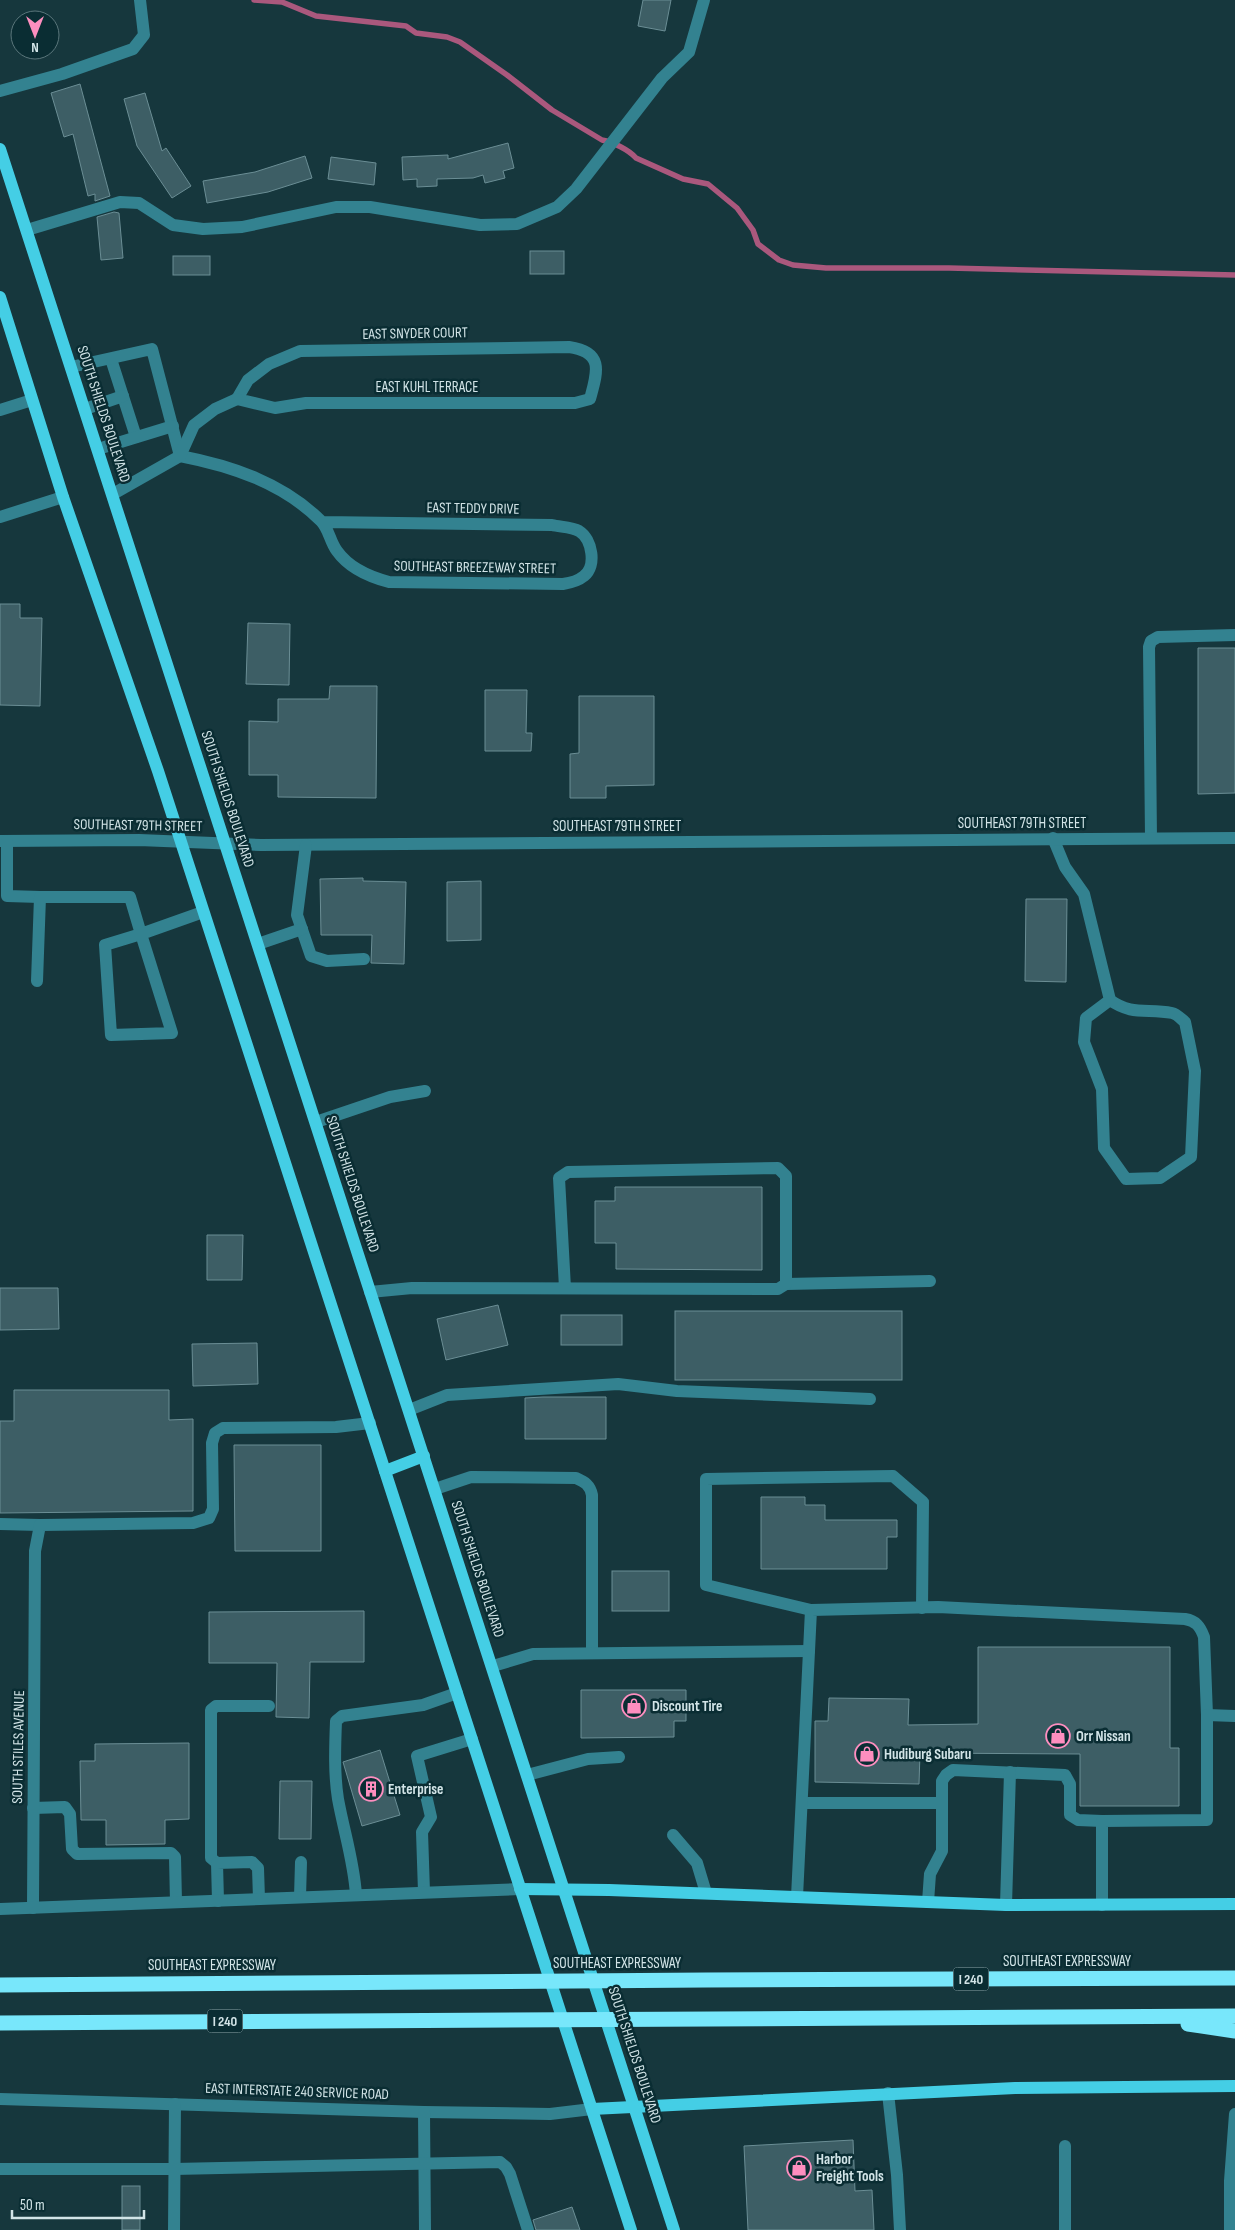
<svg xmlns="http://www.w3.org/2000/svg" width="1235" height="2230" viewBox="0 0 1235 2230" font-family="'Sofia Sans Condensed',sans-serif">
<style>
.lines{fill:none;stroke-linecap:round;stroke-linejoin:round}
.stream{stroke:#aa587d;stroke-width:5.5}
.building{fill:#3d5e65;stroke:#6b8e95}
.minor{stroke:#338290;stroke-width:12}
.major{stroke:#44cee5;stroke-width:12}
.highway{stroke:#78e7fb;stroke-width:15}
.labels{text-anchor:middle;stroke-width:5;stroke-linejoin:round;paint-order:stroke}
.shield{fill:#0a2d33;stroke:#96adb1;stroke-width:1}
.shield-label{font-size:14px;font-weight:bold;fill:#d2e4e7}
.street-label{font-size:15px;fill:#d2e4e7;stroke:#0a2d33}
.poi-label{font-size:15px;font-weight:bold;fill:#d2e4e7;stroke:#0a2d33;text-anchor:start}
</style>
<rect width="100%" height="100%" fill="#16373d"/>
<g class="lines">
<!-- stream -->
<path class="stream" d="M254 0 282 2 316 16 406 26 416 33 447 37 460 42 507 75 552 110 602 140C613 142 629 150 636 158L683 179 708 184 737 208 753 230 758 244 779 260 793 265 826 268H949L1235 275"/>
</g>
<!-- building -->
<g class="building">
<polygon points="643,0 671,0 665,31 638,26"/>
<polygon points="80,84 110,196 95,201 95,194 88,196 73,134 64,137 51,93"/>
<polygon points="145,93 162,151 166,148 191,186 172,198 137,146 124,99"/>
<polygon points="508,143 514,168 503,171 505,178 485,183 483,175 473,178 437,179 437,186 417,187 417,179 403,180 402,157 448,155 448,159"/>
<polygon points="305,156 312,178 268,192 207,203 203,181 255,172"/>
<polygon points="331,157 376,163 374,185 328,179"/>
<polygon points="114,212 119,213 123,258 101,260 97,217"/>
<rect x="530" y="251" width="34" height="23"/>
<rect x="173" y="256" width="37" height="19"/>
<polygon points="0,604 20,604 20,618 42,618 40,706 0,705"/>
<polygon points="248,623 290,624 289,685 246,684"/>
<polygon points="1198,648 1235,648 1235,793 1198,794"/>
<polygon points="330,686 377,686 376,798 278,797 278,775 249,775 249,721 278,722 278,699 329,699"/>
<polygon points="485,690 527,690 526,733 532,733 531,751 485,751"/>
<polygon points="579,696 654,696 654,785 606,786 606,798 570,798 570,754 579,753"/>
<polygon points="363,878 363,881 406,882 404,964 371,963 372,935 321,935 320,879"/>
<polygon points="481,881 481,940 447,941 447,882"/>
<polygon points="1026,899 1067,899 1066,982 1025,981"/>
<polygon points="615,1187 762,1187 762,1270 616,1269 616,1243 595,1243 595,1201 615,1201"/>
<polygon points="207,1235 243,1235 242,1280 207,1280"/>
<polygon points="0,1288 58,1288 59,1329 0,1330"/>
<polygon points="498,1305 508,1345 446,1360 437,1319"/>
<rect x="675" y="1311" width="227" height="69"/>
<rect x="561" y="1315" width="61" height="30"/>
<polygon points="257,1343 258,1384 193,1386 192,1344"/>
<polygon points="14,1390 169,1390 169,1420 193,1419 193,1511 0,1513 0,1421 14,1421"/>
<polygon points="543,1397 606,1397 606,1439 525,1439 525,1398"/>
<polygon points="234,1445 321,1445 321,1551 235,1551"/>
<polygon points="761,1497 805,1497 805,1505 825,1505 825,1520 897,1520 897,1537 887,1537 887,1569 761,1569"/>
<rect x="612" y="1571" width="57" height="40"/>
<polygon points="364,1611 364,1662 310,1662 309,1718 276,1717 277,1663 209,1663 209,1612"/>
<polygon points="978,1647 1170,1647 1170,1748 1179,1748 1179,1806 1080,1806 1080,1754 920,1753 919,1784 815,1782 815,1721 828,1721 829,1698 909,1699 908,1725 978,1724"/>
<polygon points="581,1690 686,1690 686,1721 674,1721 674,1737 581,1738"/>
<polygon points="189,1743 189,1819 165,1820 165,1844 106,1845 106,1820 81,1820 80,1761 95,1761 95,1744"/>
<polygon points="380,1750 400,1815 362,1826 343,1762"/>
<polygon points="280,1781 312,1781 311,1839 279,1839"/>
<polygon points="853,2140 855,2191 872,2190 874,2230 748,2230 744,2146"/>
<rect x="122" y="2186" width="18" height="44"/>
<polygon points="572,2207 580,2230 536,2230 533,2220"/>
</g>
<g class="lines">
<!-- minor -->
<g class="minor">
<polyline points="0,91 62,74 133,49 144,35 140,0"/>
<polyline points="27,230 120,202 139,203 173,225 203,229 242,227 336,207 370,207 480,225 517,224 557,207 576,189 662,78 689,52 704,0"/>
<path d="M569 347C605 352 597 373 590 399L575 403H306L275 408 237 399 248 380 269 364 300 351Z"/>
<polyline points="111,359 136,437"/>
<polyline points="71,367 152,349 180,456"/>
<polyline points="85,409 123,396"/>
<polyline points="0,410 32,400"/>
<polyline points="98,449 173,426"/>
<path d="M180 456C232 466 283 483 321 521 329 529 330 542 337 551 349 568 370 577 389 582L563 584C570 583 578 581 584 576 597 566 592 539 579 531 572 527 560 527 552 525L323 522"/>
<polyline points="113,494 180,456 194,425 215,409 237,399"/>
<polyline points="0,517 63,497"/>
<path d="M1053 838 1065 867 1084 894 1110 1000C1132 1016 1148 1008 1172 1013 1177 1014 1181 1019 1185 1022L1195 1071 1191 1157 1160 1178 1126 1179 1104 1148 1102 1089 1084 1042 1086 1018 1110 1000"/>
<polyline points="1151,838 1149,647 1151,641 1158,637 1235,635"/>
<polyline points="0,841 139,840 261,845 1235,838"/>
<polyline points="7,841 7,896 40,897"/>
<polyline points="306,845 297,915 311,956 327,961 364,959"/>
<polyline points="258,944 302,929"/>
<polyline points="37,981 40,897 130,897 141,934 105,945 111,1035 172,1033 141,934 203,912"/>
<polyline points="316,1122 390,1097 425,1091"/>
<polyline points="786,1284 930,1281"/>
<polyline points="370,1292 412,1288 778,1289 786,1284 786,1176 778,1168 568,1172 559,1178 565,1288"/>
<polyline points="409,1410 447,1395 618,1384 677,1391 870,1399"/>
<path d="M435 1489 471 1477 576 1478C585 1482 590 1485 592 1495V1653"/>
<polyline points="0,1524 40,1525"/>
<polyline points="811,1610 706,1585 706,1479 893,1476 923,1502 922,1608"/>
<polyline points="493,1666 533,1654 809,1651"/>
<polyline points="527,1775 588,1759 619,1757"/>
<polyline points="803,1803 942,1803"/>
<polyline points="33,1808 65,1807 70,1814 72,1849 77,1854 171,1853 175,1857 176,1902"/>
<polyline points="673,1835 697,1863 706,1893"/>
<polyline points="217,1863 211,1858 211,1710 216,1706 269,1706"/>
<polyline points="424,1892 422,1832 431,1817 417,1756 472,1739"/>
<path d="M356 1895C354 1862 344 1832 338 1799 334 1774 335 1747 336 1721L342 1716 423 1705 457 1693"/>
<polyline points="300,1897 301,1862"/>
<path d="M797 1897 811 1610 938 1607 1185 1619C1196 1621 1200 1626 1204 1637L1207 1715"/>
<polyline points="218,1901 217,1863 252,1862 258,1868 259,1899"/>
<polyline points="928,1902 930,1874 942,1851 942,1781 946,1775 953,1770 1065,1775 1070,1784 1070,1815 1078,1820 1102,1821"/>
<polyline points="1006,1905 1010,1772"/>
<polyline points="1102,1905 1102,1821 1207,1820 1207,1715 1235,1716"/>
<polyline points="33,1908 35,1551 40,1525 193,1523 209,1518 213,1509 212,1443 215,1433 223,1428 336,1427 370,1423"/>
<polyline points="0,1909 520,1889"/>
<polyline points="888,2093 897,2175 900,2230"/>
<polyline points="0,2099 424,2112 550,2114 592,2109"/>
<polyline points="424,2112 425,2230"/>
<polyline points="0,2169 174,2169 500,2162 506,2167 510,2174 528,2230"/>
<polyline points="174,2230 175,2104"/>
<polyline points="1065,2230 1065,2146"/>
<polyline points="1230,2230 1230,2181 1235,2114"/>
</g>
<!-- major -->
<g class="major">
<polyline points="0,149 674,2230"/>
<polyline points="0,297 63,497 158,771 631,2230"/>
<polyline points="385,1471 424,1456"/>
<polyline points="520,1889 609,1890 1006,1905 1235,1904"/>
<polyline points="592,2109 1015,2088 1235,2086"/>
</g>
<!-- highway -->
<g class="highway">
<polyline points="0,1985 706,1980 1235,1978"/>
<polyline points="0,2023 1235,2016"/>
<polyline points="1188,2024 1235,2031"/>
</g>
</g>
<!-- icons -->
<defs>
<g id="shop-ring" transform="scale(1.25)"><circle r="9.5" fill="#0a2d33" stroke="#fd8ebf" stroke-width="1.5"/><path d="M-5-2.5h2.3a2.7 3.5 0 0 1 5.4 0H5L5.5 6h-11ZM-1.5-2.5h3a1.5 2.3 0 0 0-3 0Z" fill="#fd8ebf"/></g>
<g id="building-ring" transform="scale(1.25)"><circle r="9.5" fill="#0a2d33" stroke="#fd8ebf" stroke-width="1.5"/><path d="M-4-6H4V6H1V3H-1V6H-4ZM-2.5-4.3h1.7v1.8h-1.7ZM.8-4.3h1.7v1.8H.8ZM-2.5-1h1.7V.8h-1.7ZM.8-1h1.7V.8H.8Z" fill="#fd8ebf"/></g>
</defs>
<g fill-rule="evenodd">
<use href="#shop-ring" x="634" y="1706"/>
<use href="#shop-ring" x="1058" y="1736"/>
<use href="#shop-ring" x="867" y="1754"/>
<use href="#building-ring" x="371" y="1789"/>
<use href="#shop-ring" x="799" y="2168"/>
</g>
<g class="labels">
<!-- shield labels -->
<g class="shield">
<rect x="953.5" y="1967.5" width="35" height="23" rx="4"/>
<rect x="207.5" y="2009.5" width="35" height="23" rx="4"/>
</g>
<g class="shield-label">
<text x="971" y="1984">I 240</text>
<text x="225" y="2026">I 240</text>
</g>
<!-- street labels -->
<g class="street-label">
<text transform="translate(415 333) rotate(-1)" y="5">EAST SNYDER COURT</text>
<text x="427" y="392">EAST KUHL TERRACE</text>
<text transform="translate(104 414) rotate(72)" y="5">SOUTH SHIELDS BOULEVARD</text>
<text transform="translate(473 508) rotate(1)" y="5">EAST TEDDY DRIVE</text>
<text transform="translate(475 567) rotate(1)" y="5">SOUTHEAST BREEZEWAY STREET</text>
<text transform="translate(228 799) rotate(72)" y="5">SOUTH SHIELDS BOULEVARD</text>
<text x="1022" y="828">SOUTHEAST 79TH STREET</text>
<text transform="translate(138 825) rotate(1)" y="5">SOUTHEAST 79TH STREET</text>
<text x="617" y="831">SOUTHEAST 79TH STREET</text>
<text transform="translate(353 1184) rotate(72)" y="5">SOUTH SHIELDS BOULEVARD</text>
<text transform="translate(478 1569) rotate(72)" y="5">SOUTH SHIELDS BOULEVARD</text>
<text transform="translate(18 1747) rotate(-89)" y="5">SOUTH STILES AVENUE</text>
<text x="1067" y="1966">SOUTHEAST EXPRESSWAY</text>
<text x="617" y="1968">SOUTHEAST EXPRESSWAY</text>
<text x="212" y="1970">SOUTHEAST EXPRESSWAY</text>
<text transform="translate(635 2055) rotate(72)" y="5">SOUTH SHIELDS BOULEVARD</text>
<text transform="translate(297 2091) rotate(2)" y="5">EAST INTERSTATE 240 SERVICE ROAD</text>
</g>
<!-- poi labels -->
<g class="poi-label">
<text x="652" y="1711">Discount Tire</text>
<text x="1076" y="1741">Orr Nissan</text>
<text x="884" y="1759">Hudiburg Subaru</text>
<text x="388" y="1794">Enterprise</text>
<text x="816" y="2164">Harbor<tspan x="816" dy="17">Freight Tools</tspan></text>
</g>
</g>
<!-- north arrow -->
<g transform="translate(35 35) rotate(180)"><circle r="24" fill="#0a2d33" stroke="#5a767b"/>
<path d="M0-4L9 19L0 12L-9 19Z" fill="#fd8ebf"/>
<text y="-8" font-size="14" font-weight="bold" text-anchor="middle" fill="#d2e4e7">N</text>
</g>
<!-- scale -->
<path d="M12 2210v8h132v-8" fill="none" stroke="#d2e4e7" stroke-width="2.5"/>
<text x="20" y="2210" font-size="15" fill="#d2e4e7" stroke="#0a2d33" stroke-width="4" paint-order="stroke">50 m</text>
</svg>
